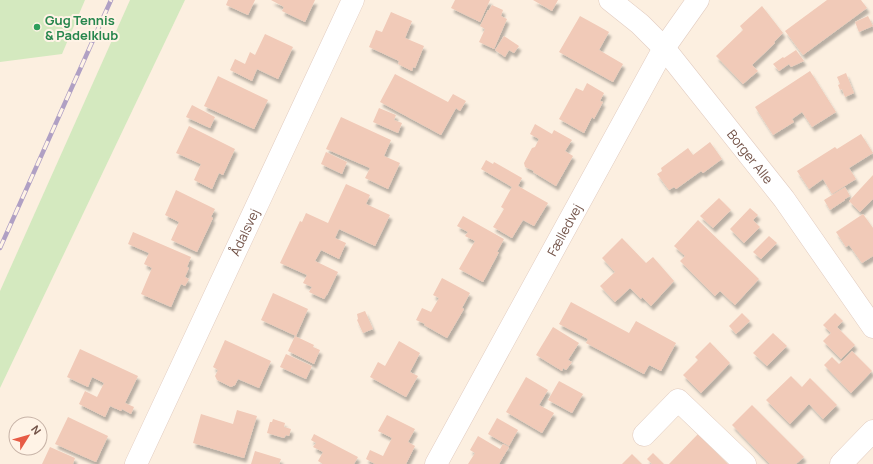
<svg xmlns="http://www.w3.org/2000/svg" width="873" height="464" viewBox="0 0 873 464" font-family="Manrope,sans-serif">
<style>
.green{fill:#d4e9bf}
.building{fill:#f1cab8;filter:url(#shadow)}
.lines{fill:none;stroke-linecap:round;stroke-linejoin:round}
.minor-casing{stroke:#e2ccc0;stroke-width:23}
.minor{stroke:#fff;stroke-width:22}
.rail-casing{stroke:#b0a0c4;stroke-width:4.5}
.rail{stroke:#fff3e6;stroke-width:3;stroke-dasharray:9;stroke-linecap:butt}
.leisure-dot{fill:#2e9e5b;stroke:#fff3e6;stroke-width:1.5}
.labels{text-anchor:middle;stroke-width:4;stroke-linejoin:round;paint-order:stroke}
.leisure-label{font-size:13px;font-weight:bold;fill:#27864d;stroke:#fff3e6;text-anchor:start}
.street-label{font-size:13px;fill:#735348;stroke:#fff3e6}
</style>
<defs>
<filter id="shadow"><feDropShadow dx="2.5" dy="4.5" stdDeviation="1" flood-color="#0004"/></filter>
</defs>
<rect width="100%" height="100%" fill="#fcefe0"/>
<!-- green -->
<g class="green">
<polygon points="0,0 85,0 62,54 0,62"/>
<polygon points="130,0 185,0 0,388 0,291"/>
</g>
<!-- building -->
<g class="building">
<polygon points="228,0 255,0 248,15 226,5"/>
<polygon points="271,0 315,0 305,22 282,11 284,7"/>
<polygon points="455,0 490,0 480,22 451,8"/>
<polygon points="533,0 558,0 552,11"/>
<polygon points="827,0 861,0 867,8 803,55 785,31"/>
<polygon points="492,5 503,10 501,16 507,19 494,49 479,42 485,29 480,26 488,10 489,10"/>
<polygon points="762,6 783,33 774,42 775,43 752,65 758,71 743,84 716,56 743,30 740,26"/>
<polygon points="391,12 412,21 405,38 424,46 415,68 413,67 412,71 398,64 399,61 369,47 376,30 382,32"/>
<polygon points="580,16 609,32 599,50 623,64 613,82 559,52"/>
<polygon points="868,16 873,26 859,32 855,22"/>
<polygon points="265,34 293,47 278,79 257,69 252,81 230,70 235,59 245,64 250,52 255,55"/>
<polygon points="504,36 519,46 514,53 509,50 505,57 495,50"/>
<polygon points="796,50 804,61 791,67 789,64 779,71 773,64 783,57 784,58"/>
<polygon points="810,71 836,112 812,127 802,112 792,119 794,122 773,135 755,107"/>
<polygon points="846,73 854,93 845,97 842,89 840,90 838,85 840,84 837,77"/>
<polygon points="395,74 448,102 453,94 466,101 460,111 456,108 441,135 380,102"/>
<polygon points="218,76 268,100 254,129 204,106"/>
<polygon points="587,83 604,93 600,101 603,102 594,119 592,117 584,133 559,119 576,88 583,91"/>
<polygon points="192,105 215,117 210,128 186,117"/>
<polygon points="379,108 396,115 394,120 402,123 398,133 373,122"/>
<polygon points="341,117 391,140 384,156 400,163 388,189 365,178 370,168 326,149"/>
<polygon points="535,124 552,134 554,130 572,140 565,151 573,156 556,186 533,172 534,171 525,167 524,163 532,148 535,147 539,139 530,134"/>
<polygon points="189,126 235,149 223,175 219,173 212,189 194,180 201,164 176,153"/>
<polygon points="861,134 873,153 849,168 856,179 832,194 823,179 809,189 797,171 835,147 837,149"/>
<polygon points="710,142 722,159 703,173 701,171 676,189 674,187 669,190 657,174 662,171 661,168 688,148 693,155"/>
<polygon points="326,152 347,162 342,174 321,164"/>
<polygon points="486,160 493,164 494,162 522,178 518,186 548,203 534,226 523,220 512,238 493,227 504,209 501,207 512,187 481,169"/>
<polygon points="873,175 873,199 860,212 849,201"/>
<polygon points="346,184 370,195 366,204 390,215 375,246 339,229 335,238 346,243 339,259 321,250 315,261 338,272 327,295 327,294 324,299 309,292 312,287 303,283 307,275 280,263 300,221 302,222 306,213 328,223"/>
<polygon points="845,187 850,196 845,199 845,200 830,210 824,200"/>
<polygon points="176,190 215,209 211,217 213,218 197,252 171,240 179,222 165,215"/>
<polygon points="719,198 731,210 713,228 700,216"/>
<polygon points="750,208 758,215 753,220 760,227 744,243 730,229"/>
<polygon points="863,214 873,228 873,256 862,263 849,245 846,247 836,232"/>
<polygon points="463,216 504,239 497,252 499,252 483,282 459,269 475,241 465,236 468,232 457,226"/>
<polygon points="698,220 759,279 735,305 720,291 715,296 680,261 685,256 674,246"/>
<polygon points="133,232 191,257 187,267 189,268 185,277 189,279 185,286 181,284 171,307 141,294 152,268 144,264 149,253 128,244"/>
<polygon points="769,236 777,243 761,259 753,252"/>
<polygon points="622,238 646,263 653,257 674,281 651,306 642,297 641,299 630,288 615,302 600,286 615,272 602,258"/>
<polygon points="442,278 470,293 462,308 464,309 447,338 424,325 425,324 416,320 422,308 431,312 439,298 433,295"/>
<polygon points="273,293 308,309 296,336 261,320"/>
<polygon points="571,302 629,333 636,321 676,343 661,371 649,365 644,374 586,343 588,339 559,324"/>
<polygon points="365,311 373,329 363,333 357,320 358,319 357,314"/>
<polygon points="742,313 750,321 736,334 729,326"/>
<polygon points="835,313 843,321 837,327 855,345 841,359 823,341 831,333 823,325"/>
<polygon points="553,327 579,343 568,360 572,362 566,370 563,368 562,371 536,355"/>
<polygon points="773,333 787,346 767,366 753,353"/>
<polygon points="295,336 314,345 313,347 320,350 314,364 288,351"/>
<polygon points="225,340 271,361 259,388 238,379 235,385 231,387 217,380 215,376 218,370 213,367"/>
<polygon points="399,341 420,353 410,372 418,376 406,397 370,377 378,362 385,366"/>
<polygon points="710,342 730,363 701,393 683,375 698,360 695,357"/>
<polygon points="80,349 138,376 125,403 134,407 131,414 122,409 121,411 110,406 105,417 79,404 85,391 97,397 104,383 92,377 88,387 67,377"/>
<polygon points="852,351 872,371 851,393 824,365 832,357 839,364"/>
<polygon points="286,354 312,366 306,379 280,367"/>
<polygon points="791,376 802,387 810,378 837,405 823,419 809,404 790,424 766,400"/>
<polygon points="526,377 548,390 539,405 554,413 542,433 506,412"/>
<polygon points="559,381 583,394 572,413 548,400"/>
<polygon points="752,405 804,457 796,464 770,464 732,425"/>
<polygon points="237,410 257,416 244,458 193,443 201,414 233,424"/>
<polygon points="387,415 415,429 408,442 415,446 406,464 375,464 366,459 370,450 383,456 392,438 378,431"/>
<polygon points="68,417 108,436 96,462 55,444"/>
<polygon points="497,418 518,430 509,446 488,434"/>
<polygon points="273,419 285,423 284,427 291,429 289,436 286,435 284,438 267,433 270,422 272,422"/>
<polygon points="314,434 358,457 354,464 323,464 318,461 323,452 313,447 316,443 311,440"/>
<polygon points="698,434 728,464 669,464"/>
<polygon points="478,436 500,449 503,444 509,447 499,464 468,464 475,453 470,450"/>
<polygon points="50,447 75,458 73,464 42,464"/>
<polygon points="255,451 281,459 279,464 251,464"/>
<polygon points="653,453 664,464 652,464 647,459"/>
<polygon points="632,454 642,464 622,464"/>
</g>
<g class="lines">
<!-- minor casing -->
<g class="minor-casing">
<g id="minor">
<path id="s1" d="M610 0 640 24 664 48 784 199 873 327"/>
<polyline points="644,435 678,400 745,464"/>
<path id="s2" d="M136 464 353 0"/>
<path id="s3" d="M436 464 664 48 698 0"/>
<polyline points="841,464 873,431"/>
</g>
</g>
<!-- minor -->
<use href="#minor" class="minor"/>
<!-- rail casing -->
<g class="rail-casing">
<polyline id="rail" points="0,248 111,0"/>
</g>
<!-- rail -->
<use href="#rail" class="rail"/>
</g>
<!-- markers -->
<circle class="leisure-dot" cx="37" cy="27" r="4"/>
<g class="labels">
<!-- leisure labels -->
<g class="leisure-label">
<text x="45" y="25">Gug Tennis<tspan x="45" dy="15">&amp; Padelklub</tspan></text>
</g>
<!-- street labels -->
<g class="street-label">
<text dy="5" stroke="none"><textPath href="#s1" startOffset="211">Borger Alle</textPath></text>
<text dy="5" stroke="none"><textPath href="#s3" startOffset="267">Fælledvej</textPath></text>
<text dy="5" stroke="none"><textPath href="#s2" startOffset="256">Ådalsvej</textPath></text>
</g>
</g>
<!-- north arrow -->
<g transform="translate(28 436) rotate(53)"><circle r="19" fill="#fff3e6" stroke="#c7b3a7"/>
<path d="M0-3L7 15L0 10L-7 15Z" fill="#e75b45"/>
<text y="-6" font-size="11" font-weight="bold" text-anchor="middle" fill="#735348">N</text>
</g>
</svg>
